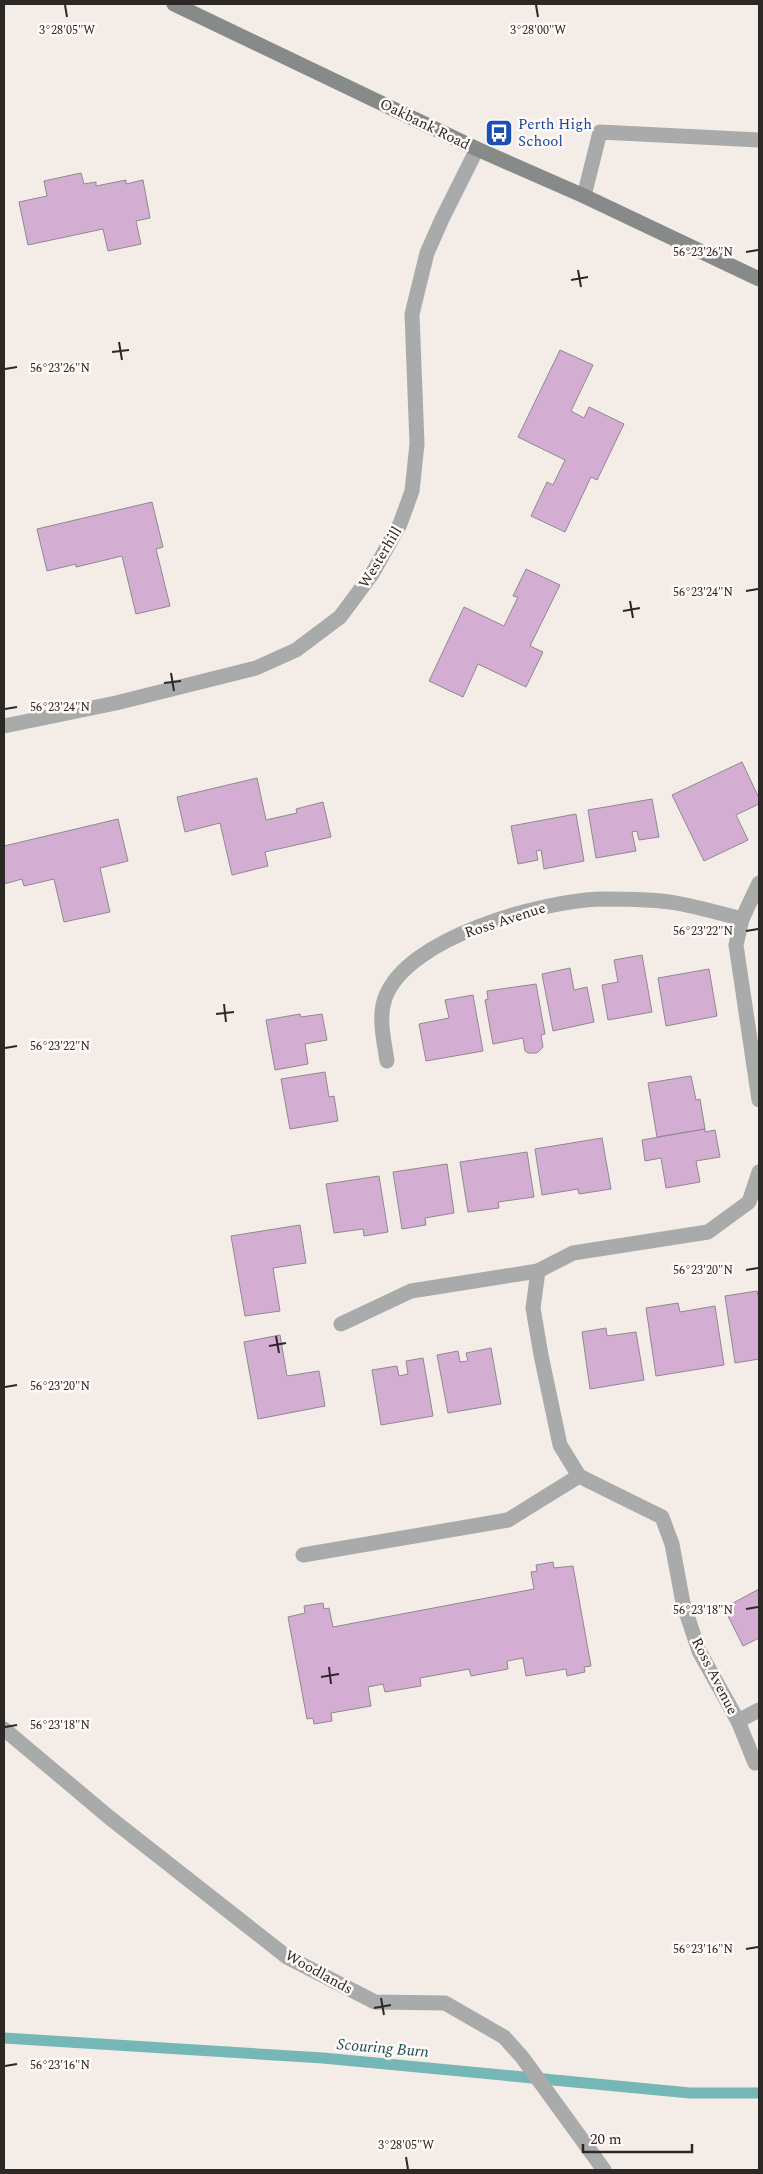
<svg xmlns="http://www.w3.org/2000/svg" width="763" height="2174" viewBox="0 0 763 2174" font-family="Spectral,serif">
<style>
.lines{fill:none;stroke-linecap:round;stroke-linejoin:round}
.stream{stroke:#75b6b6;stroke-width:11}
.building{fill:#d4aed2;stroke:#8f898f}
.lane{stroke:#a8abaa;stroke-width:15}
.street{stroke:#a8abaa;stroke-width:15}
.secondary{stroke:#868b89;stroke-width:15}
.ticks{fill:none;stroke:#2b2826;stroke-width:2}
.labels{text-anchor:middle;stroke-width:5;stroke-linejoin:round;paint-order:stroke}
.street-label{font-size:15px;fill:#2b2826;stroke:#fffaf7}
.transit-label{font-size:15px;fill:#164399;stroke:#fffaf7;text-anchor:start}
.water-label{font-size:16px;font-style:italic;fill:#154e4f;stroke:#fffaf7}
.ticks-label{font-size:12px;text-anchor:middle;fill:#2b2826;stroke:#fffaf7;stroke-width:5;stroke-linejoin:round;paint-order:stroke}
</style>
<rect width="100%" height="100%" fill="#f4ece7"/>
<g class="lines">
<!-- stream -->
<polyline class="stream" points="4,2038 323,2058 690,2093 759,2093"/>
</g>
<!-- building -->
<g class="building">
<polygon points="81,173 84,184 96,182 96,186 126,180 126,184 143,180 150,218 136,221 141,244 108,251 103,229 28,245 19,202 47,196 44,181"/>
<polygon points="560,350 593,365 571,411 584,418 589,407 624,424 597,480 591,477 565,532 531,516 547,482 553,485 565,460 518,437"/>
<polygon points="152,502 163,547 156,549 170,606 136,614 122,556 76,567 76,564 47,571 37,529"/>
<polygon points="526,569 560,585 530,646 543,652 526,687 478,664 463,697 429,681 464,607 504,626 518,597 513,596"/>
<polygon points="742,762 759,798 759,804 736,815 748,840 704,861 672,795"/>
<polygon points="257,778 266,820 297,813 296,809 323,802 331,837 265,852 268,866 232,875 220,823 185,832 177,797"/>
<polygon points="652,799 659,837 639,840 637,831 632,832 636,851 596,858 588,810"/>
<polygon points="576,814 584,861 544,869 541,850 536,851 538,860 518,864 511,826"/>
<polygon points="118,819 128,861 100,868 110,912 64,922 54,879 24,886 22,879 4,884 4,846"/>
<polygon points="642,955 652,1012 608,1020 602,985 618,982 614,960"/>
<polygon points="570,968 574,990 587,987 594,1022 553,1031 542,974"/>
<polygon points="709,969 717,1016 666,1026 658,978"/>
<polygon points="536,984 545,1034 541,1035 543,1047 537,1053 528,1053 525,1051 523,1038 493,1044 485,1000 488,999 487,991"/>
<polygon points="473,995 483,1051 426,1061 419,1024 449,1018 445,1000"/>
<polygon points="300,1014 301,1017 322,1014 327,1040 305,1044 308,1064 275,1070 266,1020"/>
<polygon points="325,1072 329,1097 334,1096 338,1121 290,1129 281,1079"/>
<polygon points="691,1076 696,1100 700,1099 705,1129 657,1137 648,1083"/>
<polygon points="705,1129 705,1132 715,1130 720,1157 696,1161 700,1182 666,1188 661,1158 645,1161 642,1140"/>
<polygon points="602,1138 611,1189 579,1194 578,1189 542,1195 535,1149"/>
<polygon points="527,1152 534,1197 498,1202 499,1208 468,1212 460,1162"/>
<polygon points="447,1164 454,1213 425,1218 426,1225 402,1229 393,1172"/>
<polygon points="379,1176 388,1232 364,1236 363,1229 334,1233 326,1184"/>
<polygon points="300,1225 306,1263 273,1268 280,1311 245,1316 231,1236"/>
<polygon points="757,1291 759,1299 759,1359 735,1363 725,1296"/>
<polygon points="678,1303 680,1312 715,1306 724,1365 656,1376 646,1308"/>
<polygon points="606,1328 607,1336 636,1332 644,1380 590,1389 582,1332"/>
<polygon points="280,1335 287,1376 319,1371 325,1406 258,1419 244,1342"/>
<polygon points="491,1348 501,1404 448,1413 437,1355 458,1351 460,1362 468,1361 466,1353"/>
<polygon points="423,1358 433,1416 381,1425 372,1370 397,1366 399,1376 408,1374 406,1361"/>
<polygon points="553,1562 554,1568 573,1566 591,1666 584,1667 585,1672 567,1676 566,1669 526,1676 523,1658 507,1661 508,1669 471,1676 469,1669 420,1678 421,1686 385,1692 383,1684 368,1687 371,1706 331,1713 332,1721 314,1724 313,1718 307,1719 288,1617 305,1613 304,1606 323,1603 324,1609 329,1608 333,1627 534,1589 531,1572 537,1571 536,1565"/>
<polygon points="759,1589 759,1638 743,1646 724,1608"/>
</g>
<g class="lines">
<!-- lane -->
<polyline class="lane" points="584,196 600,132 759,140"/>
<!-- street -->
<g class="street">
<polyline points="4,726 116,703 256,668 296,650 340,617 372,574 400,524 412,491 417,444 412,314 427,253 442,219 477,149"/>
<polyline points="759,883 742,919 736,945 759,1100"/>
<path d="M387 1061C384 1040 378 1018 385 998 407 937 542 901 600 899 622 899 655 899 676 903 698 907 720 913 742 919"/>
<polyline points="341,1324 411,1291 538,1271"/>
<polyline points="579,1476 560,1445 541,1355 533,1308 538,1271 573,1253 708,1232 749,1202 759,1172"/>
<polyline points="303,1555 508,1520 579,1476 662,1517 672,1544 683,1603 699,1651 738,1721 755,1763"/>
<polyline points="738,1721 759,1710"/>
<polyline points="4,1729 110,1818 287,1957 375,2002 445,2003 504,2037 522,2057 604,2170"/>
</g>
<!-- secondary -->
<polyline class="secondary" points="174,4 477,149 584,196 759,279"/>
</g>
<!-- ticks -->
<path class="ticks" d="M65 5 67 17M536 5 538 17M746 252 758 250M578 270 581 287M571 280 588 277M119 342 122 360M112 352 129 350M5 369 17 367M746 591 758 589M630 601 633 618M623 611 640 608M171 673 174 691M164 683 181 681M5 709 17 707M746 931 758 929M224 1004 226 1022M216 1014 234 1012M5 1048 17 1046M746 1270 758 1268M276 1336 279 1353M269 1346 286 1343M5 1387 17 1385M746 1609 758 1607M329 1667 331 1684M321 1677 339 1674M5 1727 17 1725M746 1949 758 1947M381 1998 384 2015M374 2008 391 2005M5 2066 17 2064M406 2157 408 2169"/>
<!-- icons -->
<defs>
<g id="bus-square" transform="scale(1.4375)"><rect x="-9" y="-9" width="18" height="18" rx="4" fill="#1a4fb4" stroke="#fffaf7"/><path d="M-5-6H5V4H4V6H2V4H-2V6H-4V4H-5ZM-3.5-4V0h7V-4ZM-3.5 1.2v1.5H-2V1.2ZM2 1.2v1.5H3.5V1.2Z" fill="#fff"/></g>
</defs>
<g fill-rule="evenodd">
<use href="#bus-square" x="499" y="133"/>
</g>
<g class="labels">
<!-- street labels -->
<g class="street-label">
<text transform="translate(425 124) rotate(26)" y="5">Oakbank Road</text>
<text transform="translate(380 557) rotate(-59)" y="5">Westerhill</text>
<text transform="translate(505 920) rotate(-18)" y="5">Ross Avenue</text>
<text transform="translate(715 1676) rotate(63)" y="5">Ross Avenue</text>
<text transform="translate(319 1972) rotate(29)" y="5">Woodlands</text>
</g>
<!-- transit labels -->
<g class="transit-label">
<text x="518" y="129">Perth High<tspan x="518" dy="17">School</tspan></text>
</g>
<!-- water labels -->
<g class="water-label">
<text transform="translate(383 2047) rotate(5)" y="6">Scouring Burn</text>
</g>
</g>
<g class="ticks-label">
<text x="67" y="34">3°28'05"W</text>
<text x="538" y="34">3°28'00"W</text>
<text x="703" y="256">56°23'26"N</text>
<text x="60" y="372">56°23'26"N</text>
<text x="703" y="596">56°23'24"N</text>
<text x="60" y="711">56°23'24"N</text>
<text x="703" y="935">56°23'22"N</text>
<text x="60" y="1050">56°23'22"N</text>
<text x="703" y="1274">56°23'20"N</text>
<text x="60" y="1390">56°23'20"N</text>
<text x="703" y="1614">56°23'18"N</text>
<text x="60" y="1729">56°23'18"N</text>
<text x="703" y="1953">56°23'16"N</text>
<text x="60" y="2069">56°23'16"N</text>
<text x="406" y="2149">3°28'05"W</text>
</g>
<!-- border -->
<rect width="763" height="2174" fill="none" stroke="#2b2826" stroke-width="10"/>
<!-- scale -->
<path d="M583 2144v8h109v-8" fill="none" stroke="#2b2826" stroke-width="2.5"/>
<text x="590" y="2144" font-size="15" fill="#2b2826" stroke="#fffaf7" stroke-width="4" paint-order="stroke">20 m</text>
</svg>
